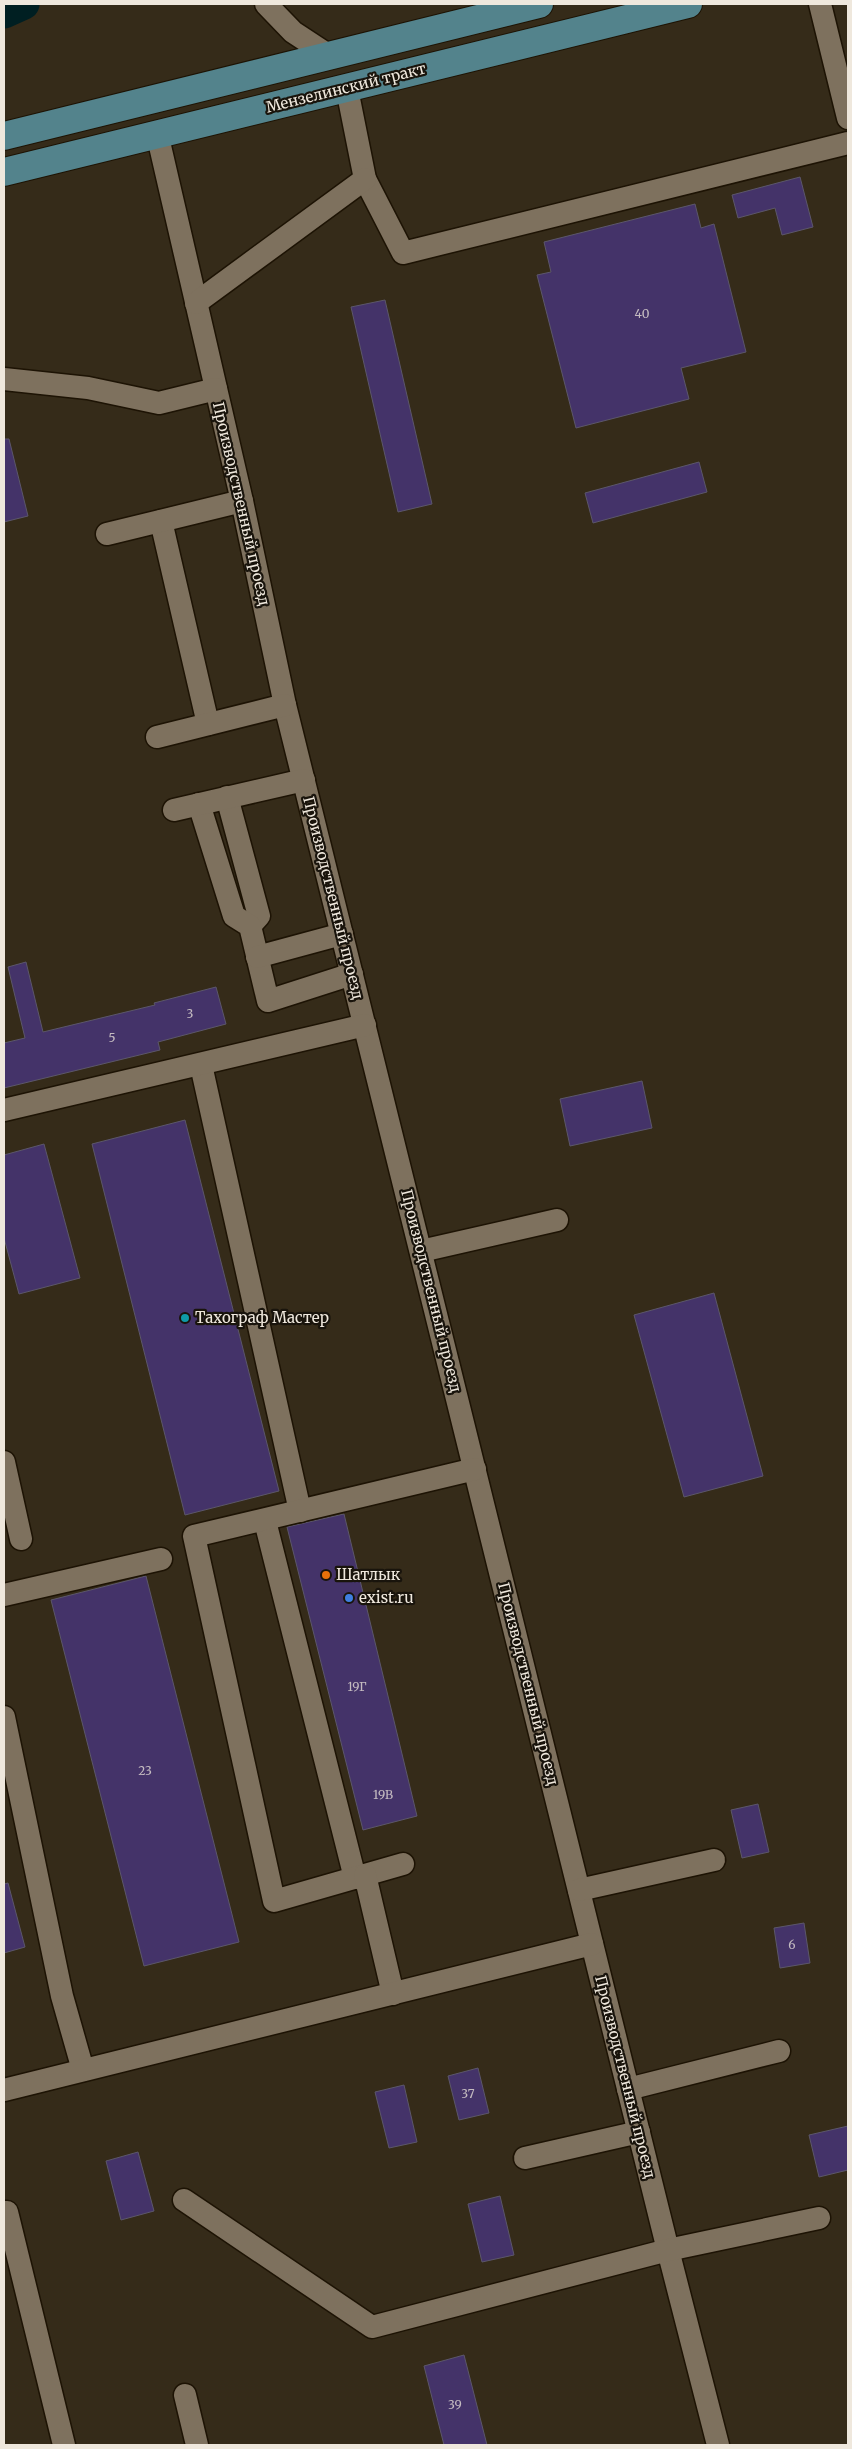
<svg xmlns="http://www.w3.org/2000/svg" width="852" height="2449" viewBox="0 0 852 2449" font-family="Merriweather,serif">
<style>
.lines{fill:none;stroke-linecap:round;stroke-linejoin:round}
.river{stroke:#001f22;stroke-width:31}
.building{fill:#443369;stroke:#5c576a}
.minor-casing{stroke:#1d1304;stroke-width:25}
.major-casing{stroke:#1d1304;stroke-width:30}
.minor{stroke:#7e715e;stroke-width:22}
.major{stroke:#53838c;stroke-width:28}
.culture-dot{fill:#0f9aa8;stroke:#19140c;stroke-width:2}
.food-dot{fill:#e8710a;stroke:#19140c;stroke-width:2}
.shop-dot{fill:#3f7fe0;stroke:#19140c;stroke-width:2}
.labels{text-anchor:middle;stroke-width:4.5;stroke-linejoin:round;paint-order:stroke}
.number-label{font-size:12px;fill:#c4bbc0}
.street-label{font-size:15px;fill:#efe8dd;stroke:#19140c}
.poi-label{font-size:15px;fill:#efe8dd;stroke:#19140c;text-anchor:start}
</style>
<rect width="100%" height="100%" fill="#352b19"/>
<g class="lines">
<!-- river -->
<polyline class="river" points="4,13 24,4"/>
</g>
<!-- building -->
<g class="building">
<polygon points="800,177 813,227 782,235 775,208 738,218 732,195"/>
<polygon points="695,204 701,228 714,224 746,352 681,368 689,399 576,428 537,275 551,272 544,242"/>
<polygon points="385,300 432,504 398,512 351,307"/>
<polygon points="4,439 9,439 28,516 4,522"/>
<polygon points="699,462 707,492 593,523 585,493"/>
<polygon points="26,962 43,1032 155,1005 154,1003 216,987 226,1024 158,1042 160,1050 4,1088 4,1043 25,1038 8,967"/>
<polygon points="642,1081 652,1128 570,1146 560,1099"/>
<polygon points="185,1120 279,1491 185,1515 92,1144"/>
<polygon points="44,1144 80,1278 19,1294 4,1238 4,1155"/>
<polygon points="714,1293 763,1476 684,1497 634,1315"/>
<polygon points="344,1514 417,1816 363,1830 287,1527"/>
<polygon points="146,1576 239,1942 144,1966 51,1600"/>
<polygon points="758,1804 769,1852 742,1858 731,1810"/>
<polygon points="8,1883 25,1947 4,1953 4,1884"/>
<polygon points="804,1923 810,1963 780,1968 774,1928"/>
<polygon points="478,2068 489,2113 459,2120 448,2076"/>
<polygon points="404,2085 417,2142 389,2148 375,2092"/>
<polygon points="848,2126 848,2170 819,2177 809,2135"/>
<polygon points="138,2152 154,2211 121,2220 106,2161"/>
<polygon points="500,2196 514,2255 482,2262 468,2204"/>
<polygon points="464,2355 487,2445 444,2445 424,2366"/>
</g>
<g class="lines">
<!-- minor casing -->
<g class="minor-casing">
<g id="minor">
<polyline points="266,4 293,32 328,55"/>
<polyline points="820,4 848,118"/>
<polyline points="347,89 365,179 403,253 848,143"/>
<polyline points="157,133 242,501 285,705 668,2250 718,2445"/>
<polyline points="196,303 365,179"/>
<polyline points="4,379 88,388 159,403 216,389"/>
<polyline points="161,521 208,724"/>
<polyline points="107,534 242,501"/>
<polyline points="157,737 285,705"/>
<polyline points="227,797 259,916 250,926"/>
<polyline points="199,804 234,916 250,926 268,1001 352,974"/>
<polyline points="174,810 304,780"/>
<polyline points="257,957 342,934"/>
<polyline points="201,1065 300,1511"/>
<polyline points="4,1110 365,1025"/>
<polyline points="421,1251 557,1220"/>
<polyline points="4,1462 21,1539"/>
<polyline points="266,1525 355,1878"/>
<polyline points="4,1595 161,1559"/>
<polyline points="4,1717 62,1996 83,2070"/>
<polyline points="403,1864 274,1901 194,1536 475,1469"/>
<polyline points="365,1875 393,1994"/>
<polyline points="579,1890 714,1860"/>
<polyline points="628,2089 779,2051"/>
<polyline points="4,2090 592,1944"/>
<polyline points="525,2158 639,2132"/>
<polyline points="184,2200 372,2327 668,2250 819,2218"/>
<polyline points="4,2212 7,2212 64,2445"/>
<polyline points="185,2395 197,2445"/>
</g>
</g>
<!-- major casing -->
<g class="major-casing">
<g id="major">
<polyline points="4,136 539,4"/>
<polyline points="4,172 688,4"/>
</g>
</g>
<!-- minor -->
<use href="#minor" class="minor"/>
<!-- major -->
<use href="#major" class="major"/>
</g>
<!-- markers -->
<circle class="culture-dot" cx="185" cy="1318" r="5"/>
<circle class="food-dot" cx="326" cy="1575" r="5"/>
<circle class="shop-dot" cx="349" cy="1598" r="5"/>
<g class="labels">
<!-- number labels -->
<g class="number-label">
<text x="642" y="318">40</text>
<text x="190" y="1018">3</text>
<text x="112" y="1042">5</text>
<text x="357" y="1691">19Г</text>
<text x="145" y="1775">23</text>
<text x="383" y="1799">19В</text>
<text x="792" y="1949">6</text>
<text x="468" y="2098">37</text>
<text x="455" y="2409">39</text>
</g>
<!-- street labels -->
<g class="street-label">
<text transform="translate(346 88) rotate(-14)" y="5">Мензелинский тракт</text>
<text transform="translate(241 504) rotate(77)" y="5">Производственный проезд</text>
<text transform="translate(333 898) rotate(76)" y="5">Производственный проезд</text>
<text transform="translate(431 1291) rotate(76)" y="5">Производственный проезд</text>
<text transform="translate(528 1684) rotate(76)" y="5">Производственный проезд</text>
<text transform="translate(625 2077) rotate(76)" y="5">Производственный проезд</text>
</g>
<!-- poi labels -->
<g class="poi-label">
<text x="195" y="1323">Тахограф Мастер</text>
<text x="336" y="1580">Шатлык</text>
<text x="359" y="1603">exist.ru</text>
</g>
</g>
<!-- border -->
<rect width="852" height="2449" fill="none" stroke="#efe8dd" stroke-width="10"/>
</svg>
